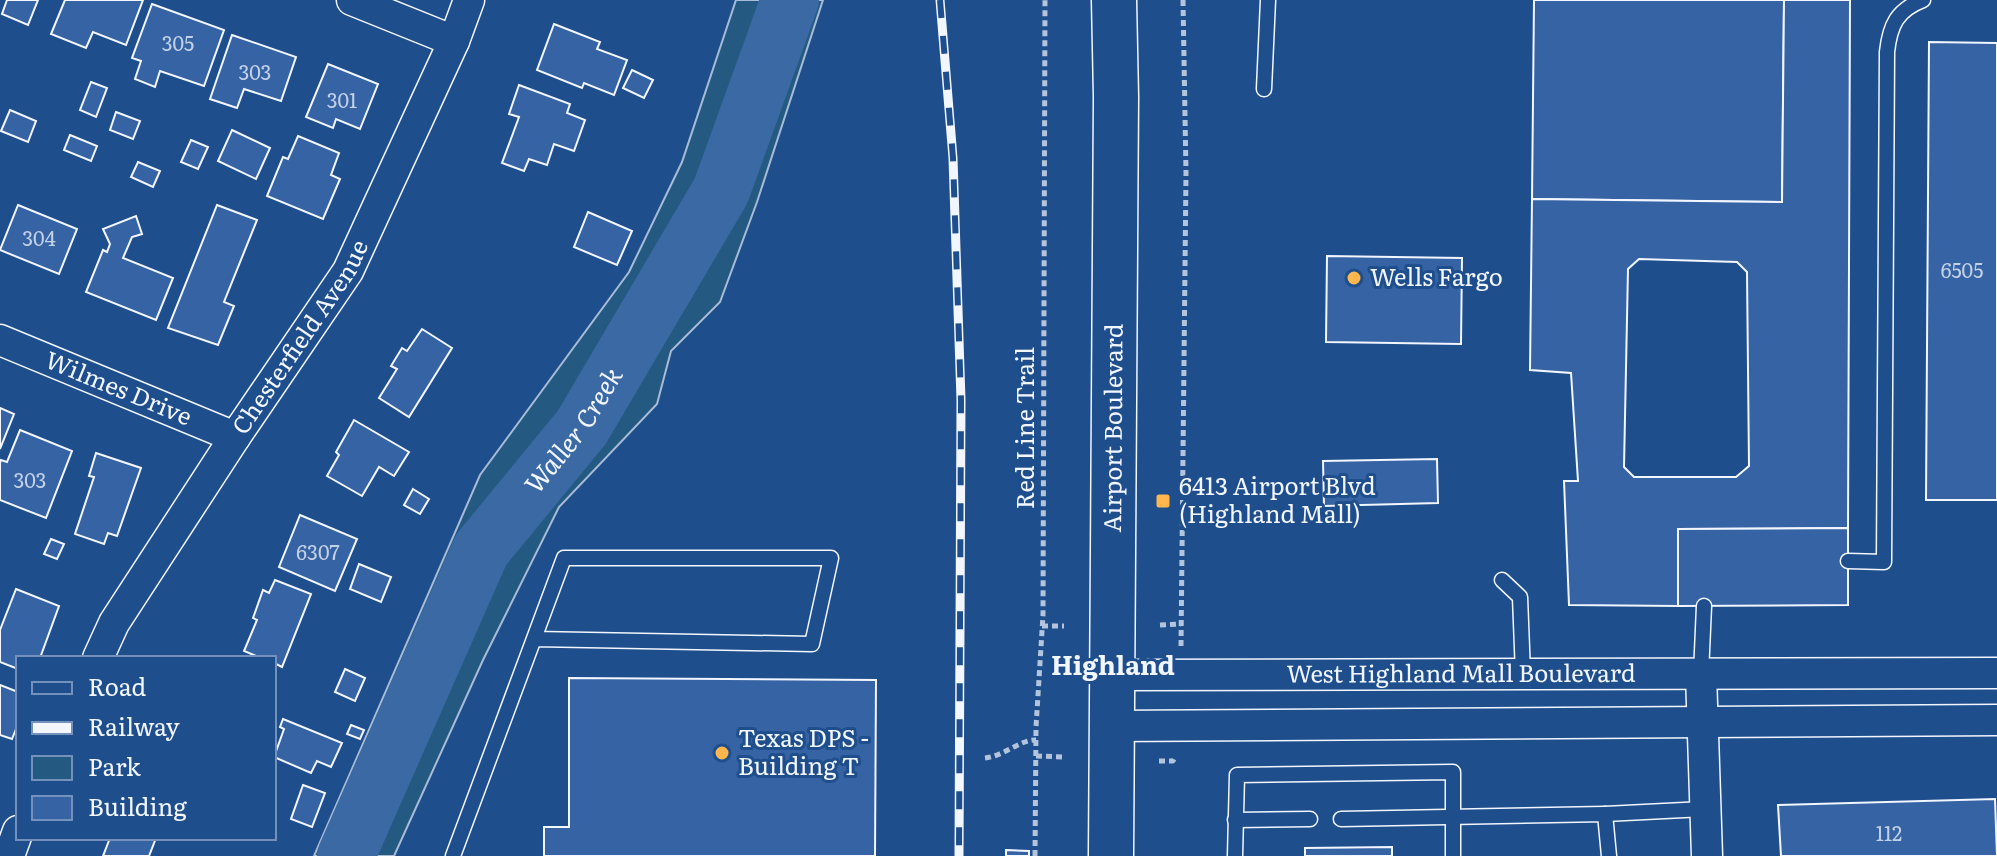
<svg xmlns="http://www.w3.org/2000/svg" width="1997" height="856" viewBox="0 0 1997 856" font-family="Literata,serif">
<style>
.green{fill:#245a82;stroke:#a8bbd7;stroke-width:2}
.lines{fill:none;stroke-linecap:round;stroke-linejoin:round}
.river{stroke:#3b69a3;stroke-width:58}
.building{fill:#3563a3;stroke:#f2f6ff;stroke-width:2;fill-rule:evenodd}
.service-casing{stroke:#f2f6ff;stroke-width:17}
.minor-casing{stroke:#f2f6ff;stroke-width:33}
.primary-casing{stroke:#f2f6ff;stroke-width:47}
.path{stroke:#b3c4dc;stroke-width:5;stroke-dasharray:6 4;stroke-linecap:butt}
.service{stroke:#1f4e8c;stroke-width:14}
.minor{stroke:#1f4e8c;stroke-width:30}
.primary{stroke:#1f4e8c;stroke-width:44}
.rail-casing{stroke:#f2f6ff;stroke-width:9}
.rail{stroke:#1f4e8c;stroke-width:6;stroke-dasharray:18;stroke-linecap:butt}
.poi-dot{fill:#ffb74d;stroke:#1f4e8c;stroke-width:3}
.labels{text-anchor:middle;stroke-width:6;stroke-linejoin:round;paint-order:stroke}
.number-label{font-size:20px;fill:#c3d1e8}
.poi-label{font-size:24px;fill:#f2f6ff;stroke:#1f4e8c;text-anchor:start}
.street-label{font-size:24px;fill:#f2f6ff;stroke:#1f4e8c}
.water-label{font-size:26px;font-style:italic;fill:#f2f6ff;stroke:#1f4e8c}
.neighbourhood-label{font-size:26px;font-weight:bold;fill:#f2f6ff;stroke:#1f4e8c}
</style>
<rect width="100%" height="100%" fill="#1f4e8c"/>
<!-- green -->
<polygon class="green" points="736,0 823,0 757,202 720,302 671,351 657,404 559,507 483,660 394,856 314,856 480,475 629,272 682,162"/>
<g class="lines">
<!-- river -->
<path class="river" id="s1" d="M346 856 481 550 582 427 721 191 790 0"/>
</g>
<!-- building -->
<g class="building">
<polygon points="7,0 38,0 28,25 2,14"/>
<polygon points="65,0 143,0 126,45 93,32 86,48 51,34"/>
<polygon points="1534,0 1784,0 1782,202 1532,199"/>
<path d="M1784 0H1850L1848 528 1678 529V606L1569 605 1564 481H1578L1571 373 1530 370 1532 199 1782 202ZM1639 259 1737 262 1747 272 1749 466 1736 477H1634L1624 467 1628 269Z"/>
<polygon points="152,4 224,30 204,86 160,71 155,87 135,79 141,61 132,58"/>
<polygon points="554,24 600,42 597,49 627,60 614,95 584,83 582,88 537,70"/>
<polygon points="232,35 296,57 281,101 244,89 237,108 210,99"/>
<polygon points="1929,42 1997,43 1997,500 1926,500"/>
<polygon points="328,64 378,84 360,129 336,119 333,128 306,117"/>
<polygon points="632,70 653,80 644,98 623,88"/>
<polygon points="91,82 107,88 96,117 80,110"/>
<polygon points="519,85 570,104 567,113 585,120 574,151 554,144 547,165 529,159 524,171 502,163 519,117 509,114"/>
<polygon points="10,110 36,121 28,142 1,131"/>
<polygon points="116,112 140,121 133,139 110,130"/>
<polygon points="232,130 270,148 256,179 218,161"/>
<polygon points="70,135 97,146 91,161 64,150"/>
<polygon points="298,136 339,153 331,175 340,179 323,219 267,196 283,157 288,159"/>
<polygon points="191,140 208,147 198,169 181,162"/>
<polygon points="138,162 160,171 153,187 131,177"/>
<polygon points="18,205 77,229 59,274 0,250"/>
<polygon points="217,205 257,220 224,302 234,306 218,345 168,328"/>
<polygon points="588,212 632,231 617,265 574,247"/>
<polygon points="136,216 142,234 132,237 123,258 173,278 156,320 86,292 103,250 107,252 110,244 103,229"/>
<polygon points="1327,256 1462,258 1461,344 1326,342"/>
<polygon points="422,329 452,348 409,417 379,398 397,369 391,366 402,348 407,351"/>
<polygon points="0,408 14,414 0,449"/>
<polygon points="354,420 409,452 394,476 379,467 362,496 327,476 339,455 336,452"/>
<polygon points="20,430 72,451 46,518 0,500 0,463 1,460 7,462"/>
<polygon points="96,453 141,468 117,536 108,533 104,544 75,534 94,477 89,476"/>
<polygon points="1437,459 1438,503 1324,506 1323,461"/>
<polygon points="413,489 429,499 420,514 404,505"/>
<polygon points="300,515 357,539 335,591 279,567"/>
<polygon points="1848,528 1848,605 1678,606 1678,529"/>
<polygon points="51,539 64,544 57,559 44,554"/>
<polygon points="359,564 391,577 381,602 350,589"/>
<polygon points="275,580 311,594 282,667 274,663 274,658 261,658 244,651 257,620 253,618 263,590 269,593"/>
<polygon points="16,589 59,606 40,658 18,658 18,669 0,662 0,630"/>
<polygon points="345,669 365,678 355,701 335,692"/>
<polygon points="569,678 876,680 875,856 544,856 544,827 569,827"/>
<polygon points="0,685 18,692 18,724 12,739 0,735"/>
<polygon points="283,719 342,743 331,767 317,761 311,773 274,757 284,729 280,727"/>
<polygon points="351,725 364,730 360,739 347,734"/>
<polygon points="303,785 325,793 312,827 291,819"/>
<polygon points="1995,799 1997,856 1781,856 1778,805"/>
<polygon points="110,838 156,838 149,856 103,856"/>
<polygon points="1392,847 1392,856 1305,856 1305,848"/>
<polygon points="1006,850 1029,851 1029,856 1006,856"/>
</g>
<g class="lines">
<!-- service casing -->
<g class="service-casing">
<g id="service">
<polyline points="1264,89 1268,0"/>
<path d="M1848 561 1884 562 1887 52C1890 25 1897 10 1923 0"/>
<polyline points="1502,580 1520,597 1523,674"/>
<polyline points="1701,674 1704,606"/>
<polyline points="1605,814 1704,809"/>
<polyline points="1341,819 1605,814 1609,856"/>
<polyline points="1235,820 1310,819"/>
<polyline points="453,856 564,558 831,558 812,644 534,639"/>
<polyline points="1235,856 1237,775 1453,772 1453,856"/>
</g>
</g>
<!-- minor casing -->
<g class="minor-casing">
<g id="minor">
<polyline points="352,0 454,41"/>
<path id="s2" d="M0 340 235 437"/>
<path id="s3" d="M98 658 114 623 235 437 348 271 454 41 469 0"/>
<polyline points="1701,674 1707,856"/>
<path id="s4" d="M1113 675 1997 673"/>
<polyline points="1112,726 1997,720"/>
<polyline points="9,856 18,831"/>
</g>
</g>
<!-- primary casing -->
<g class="primary-casing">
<g id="primary">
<path id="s5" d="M1111 856 1116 97 1114 0"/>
</g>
</g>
<!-- path -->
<g class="path">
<polyline points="1160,625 1181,624"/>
<polyline points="1042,626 1064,626"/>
<polyline points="1181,646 1186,173 1183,0"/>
<polyline points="1036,756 1064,757"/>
<path d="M985 758C1004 756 1021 739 1036 740"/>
<polyline points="1159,761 1173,761 1175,757"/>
<polyline points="1035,856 1036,727 1043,615 1045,0"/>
</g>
<!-- service -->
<use href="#service" class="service"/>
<!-- minor -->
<use href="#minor" class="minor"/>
<!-- primary -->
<use href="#primary" class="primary"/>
<!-- rail casing -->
<g class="rail-casing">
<polyline id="rail" points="940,0 953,158 961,400 959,856"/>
</g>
<!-- rail -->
<use href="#rail" class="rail"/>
</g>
<!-- markers -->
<g class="poi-dot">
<circle cx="1354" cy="278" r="8"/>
<rect x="1155" y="493" width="16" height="16" rx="4"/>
<circle cx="722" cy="753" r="8"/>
</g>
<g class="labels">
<!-- number labels -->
<g class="number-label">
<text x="178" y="51">305</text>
<text x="255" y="80">303</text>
<text x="342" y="108">301</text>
<text x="39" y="246">304</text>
<text x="1962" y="278">6505</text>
<text x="30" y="488">303</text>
<text x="318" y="560">6307</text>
<text x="1889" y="841">112</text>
</g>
<!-- poi labels -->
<g class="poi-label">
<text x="1370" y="286">Wells Fargo</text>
<text x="1179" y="495">6413 Airport Blvd<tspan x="1179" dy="28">(Highland Mall)</tspan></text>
<text x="738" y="747">Texas DPS -<tspan x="738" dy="28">Building T</tspan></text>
</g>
<!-- street labels -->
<g class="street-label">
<text dy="8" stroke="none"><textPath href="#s3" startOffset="380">Chesterfield Avenue</textPath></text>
<text dy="8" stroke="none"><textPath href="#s2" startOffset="128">Wilmes Drive</textPath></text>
<text transform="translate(1026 428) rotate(-90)" y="8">Red Line Trail</text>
<text dy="8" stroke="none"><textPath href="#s5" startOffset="428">Airport Boulevard</textPath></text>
<text dy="8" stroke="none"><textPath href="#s4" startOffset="348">West Highland Mall Boulevard</textPath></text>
</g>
<!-- water labels -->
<g class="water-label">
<text dy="9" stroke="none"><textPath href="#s1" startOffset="486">Waller Creek</textPath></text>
</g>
<!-- neighbourhood labels -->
<g class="neighbourhood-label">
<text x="1113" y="675">Highland</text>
</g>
</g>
<!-- legend -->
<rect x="16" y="656" width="260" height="184" fill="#1f4e8c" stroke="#7391ba" stroke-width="2"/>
<rect x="32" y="682" width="40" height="12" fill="#1f4e8c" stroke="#7391ba" stroke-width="2"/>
<text x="88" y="696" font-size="24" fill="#f2f6ff">Road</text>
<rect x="32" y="722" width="40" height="12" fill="#f2f6ff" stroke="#7391ba" stroke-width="2"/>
<text x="88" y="736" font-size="24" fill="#f2f6ff">Railway</text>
<rect x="32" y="756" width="40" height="24" fill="#245a82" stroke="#7391ba" stroke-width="2"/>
<text x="88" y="776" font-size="24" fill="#f2f6ff">Park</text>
<rect x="32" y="796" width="40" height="24" fill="#3563a3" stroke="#7391ba" stroke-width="2"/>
<text x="88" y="816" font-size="24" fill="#f2f6ff">Building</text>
</svg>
